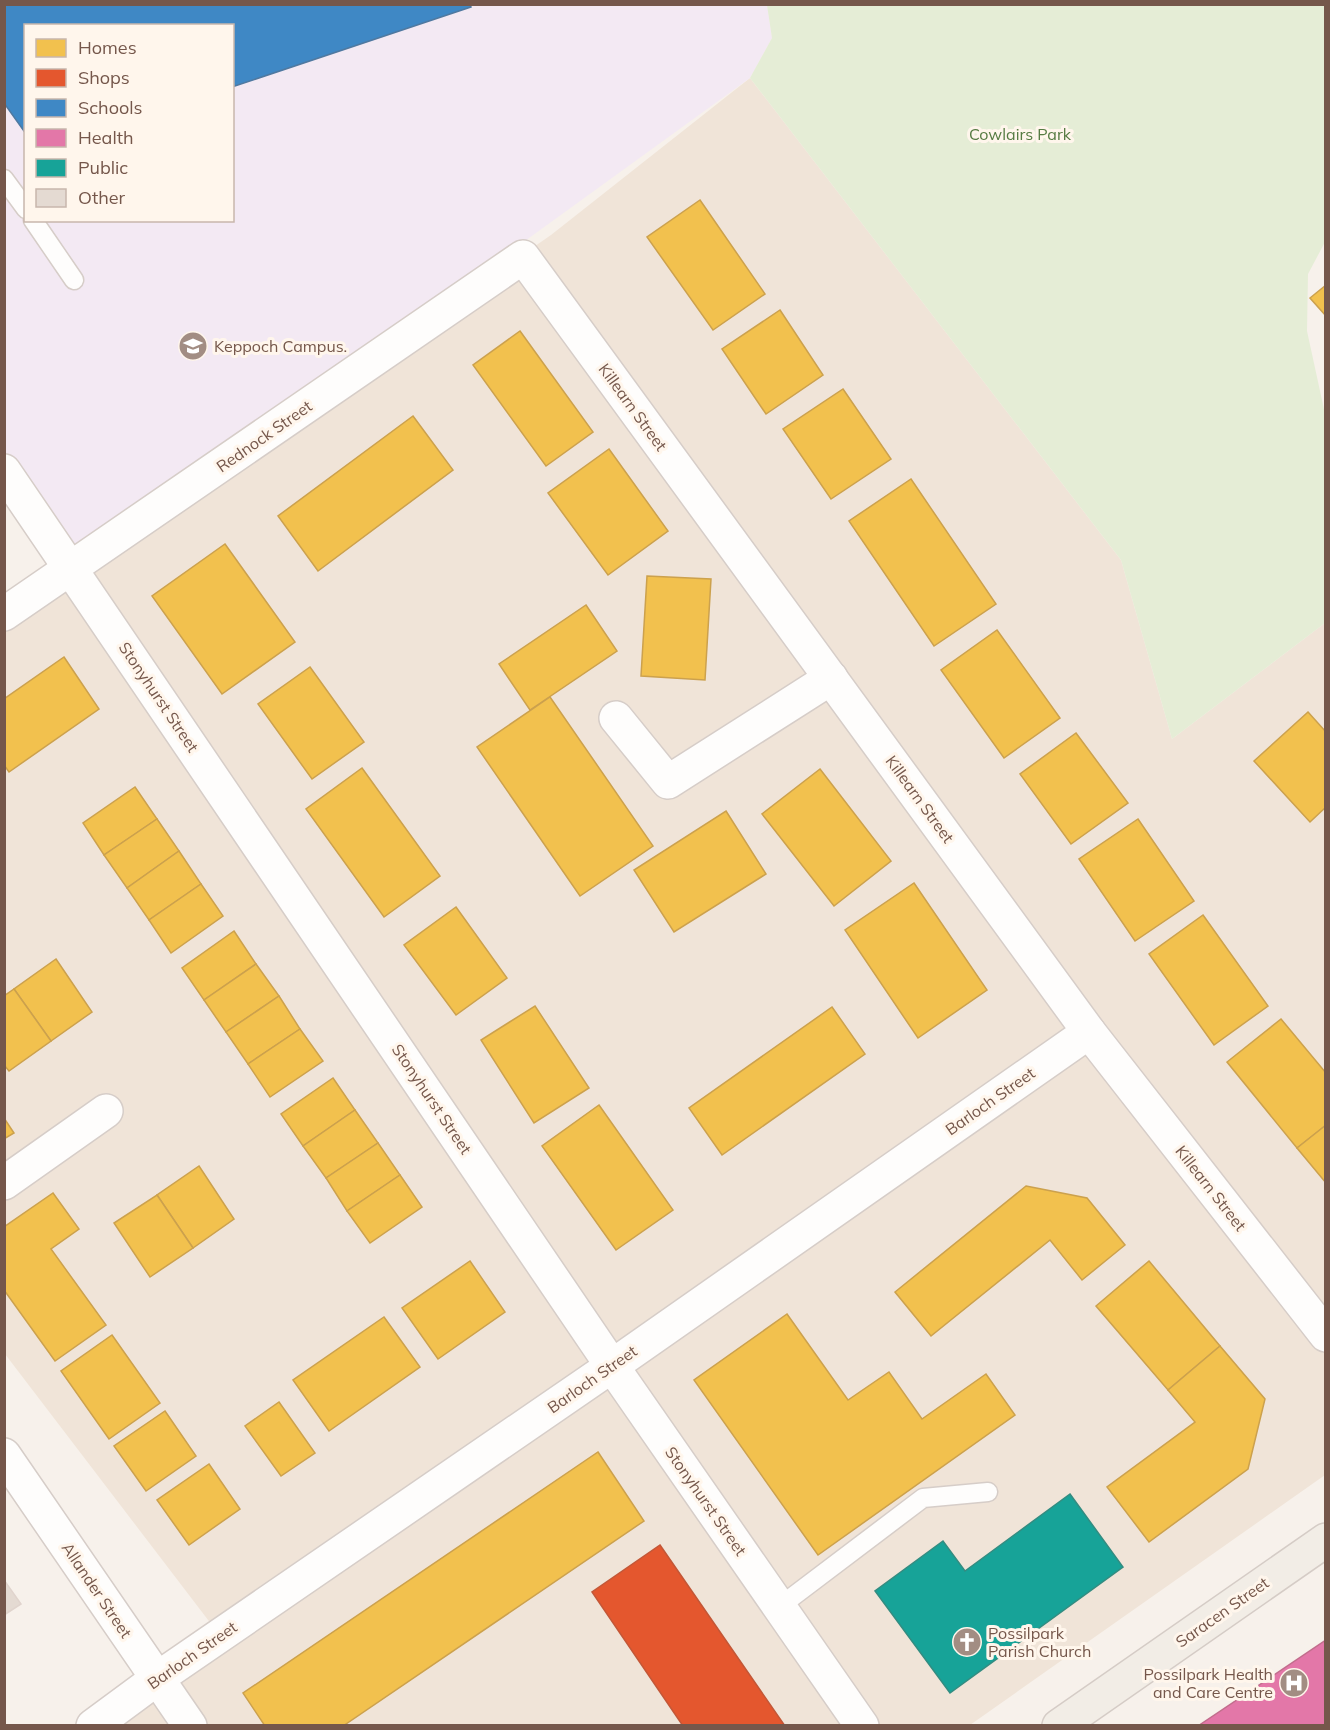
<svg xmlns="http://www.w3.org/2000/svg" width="1330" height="1730" viewBox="0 0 1330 1730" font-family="Mulish,sans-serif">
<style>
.residential{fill:#f0e4d8}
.education{fill:#f3e9f3;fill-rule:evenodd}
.green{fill:#e5edd6}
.homes{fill:#f2c14e;stroke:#cca14d;stroke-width:1.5}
.shops{fill:#e4572e;stroke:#c35737;stroke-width:1.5}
.schools{fill:#3f88c5;stroke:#4f79a0;stroke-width:1.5}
.health{fill:#e377a8;stroke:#c26d8c;stroke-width:1.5}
.public{fill:#17a398;stroke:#338c81;stroke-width:1.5}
.building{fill:#e4dad2;stroke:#e0d4cd;stroke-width:1.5}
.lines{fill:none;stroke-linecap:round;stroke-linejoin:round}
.lane-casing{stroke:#d6cdc8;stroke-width:21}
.street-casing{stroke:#d6cdc8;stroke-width:36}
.primary-casing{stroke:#d5ccc6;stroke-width:36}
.lane{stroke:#fefdfc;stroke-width:18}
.street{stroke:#fefdfc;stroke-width:33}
.primary{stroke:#f2ede6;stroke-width:33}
.labels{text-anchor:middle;stroke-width:6;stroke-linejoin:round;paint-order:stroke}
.park-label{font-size:16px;fill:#567b42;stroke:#fff6ec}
.poi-label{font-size:16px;fill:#75574b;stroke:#fff6ec;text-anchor:start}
.street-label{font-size:16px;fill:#75574b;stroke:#fff6ec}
</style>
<rect width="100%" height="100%" fill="#f7f1eb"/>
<!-- residential -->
<polygon class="residential" points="750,78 1121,560 1172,739 1325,623 1325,1475 970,1725 93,1725 218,1633 5,1354 5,614 551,235"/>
<!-- education -->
<path class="education" d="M767 4 772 38 750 78 72 569 5 471 4 5ZM26 26H232V220H26Z"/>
<!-- green -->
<polygon class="green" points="767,5 1325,5 1325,242 1308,274 1307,331 1325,414 1325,623 1172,739 1121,560 750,78 772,38"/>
<!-- homes -->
<g class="homes">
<polygon points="700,200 765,294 713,330 647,237"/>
<polygon points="1326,285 1326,316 1310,298"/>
<polygon points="780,310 823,375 766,414 722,349"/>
<polygon points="520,331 593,432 546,466 473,365"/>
<polygon points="843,389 891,459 831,499 783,429"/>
<polygon points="413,416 453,470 318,571 278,516"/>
<polygon points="609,449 668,531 608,575 548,493"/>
<polygon points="911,479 996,604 934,646 849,521"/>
<polygon points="225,544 295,642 222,694 152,596"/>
<polygon points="647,576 711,579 705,680 641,676"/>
<polygon points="586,605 617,651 530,710 499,664"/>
<polygon points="997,630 1060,718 1004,758 941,670"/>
<polygon points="64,657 99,709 9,772 4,765 4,699"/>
<polygon points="310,667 364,742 312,779 258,704"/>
<polygon points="550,697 653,846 580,896 477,747"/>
<polygon points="1308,712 1326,732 1326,807 1310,822 1254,761"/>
<polygon points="1076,733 1128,803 1071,844 1020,774"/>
<polygon points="362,768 440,876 384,917 306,809"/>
<polygon points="820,769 891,861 834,906 762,814"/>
<polygon points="135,787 157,819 104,855 83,823"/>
<polygon points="726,811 766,874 674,932 634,870"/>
<polygon points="157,819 179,851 127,888 104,855"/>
<polygon points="1138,819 1194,901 1135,941 1079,859"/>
<polygon points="179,851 201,884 149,920 127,888"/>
<polygon points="914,883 987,990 918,1038 845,930"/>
<polygon points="201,884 223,916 171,953 149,920"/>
<polygon points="456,907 507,978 456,1015 404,945"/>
<polygon points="1203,915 1268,1006 1214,1045 1149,954"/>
<polygon points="234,931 256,964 204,1000 182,968"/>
<polygon points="56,959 92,1012 51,1041 14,989"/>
<polygon points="256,964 279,996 226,1032 204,1000"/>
<polygon points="14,989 51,1041 9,1071 4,1065 4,996"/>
<polygon points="279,996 300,1029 248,1064 226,1032"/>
<polygon points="535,1006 589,1088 534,1123 481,1040"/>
<polygon points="832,1007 865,1054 722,1155 689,1108"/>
<polygon points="1281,1019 1326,1073 1326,1125 1297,1148 1227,1062"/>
<polygon points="300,1029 323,1061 270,1097 248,1064"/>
<polygon points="333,1078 355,1110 303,1146 281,1114"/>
<polygon points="599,1105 673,1210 616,1250 542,1146"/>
<polygon points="355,1110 378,1143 326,1178 303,1146"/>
<polygon points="4,1118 14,1133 4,1139"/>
<polygon points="1326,1125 1326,1183 1297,1148"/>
<polygon points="378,1143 400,1175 347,1211 326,1178"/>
<polygon points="199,1166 234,1219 193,1248 157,1195"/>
<polygon points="400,1175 422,1207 370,1243 347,1211"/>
<polygon points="1026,1186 1087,1198 1125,1245 1082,1280 1050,1240 931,1336 895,1292"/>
<polygon points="53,1193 79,1229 51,1249 106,1325 55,1361 4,1290 4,1227"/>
<polygon points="157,1195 193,1248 150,1277 114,1223"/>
<polygon points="470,1261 505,1312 438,1359 402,1308"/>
<polygon points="1149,1261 1220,1346 1168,1390 1096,1306"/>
<polygon points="787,1314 848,1400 889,1372 922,1419 986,1374 1015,1415 818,1555 694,1380"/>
<polygon points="384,1317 420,1367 329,1431 293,1380"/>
<polygon points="112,1335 160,1403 109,1439 61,1371"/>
<polygon points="1220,1346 1265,1399 1248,1469 1149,1542 1107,1487 1195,1422 1168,1390"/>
<polygon points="279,1402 315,1453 281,1476 245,1426"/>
<polygon points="165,1411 196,1456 146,1491 114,1446"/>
<polygon points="598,1452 644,1521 343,1726 265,1726 243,1693"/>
<polygon points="209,1464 240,1509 189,1545 157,1500"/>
</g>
<!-- shops -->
<polygon class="shops" points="660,1545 785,1726 683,1726 592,1592"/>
<!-- schools -->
<polygon class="schools" points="4,4 470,4 471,7 232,87 232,26 26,26 26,134 4,103"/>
<!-- health -->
<polygon class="health" points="1326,1640 1326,1726 1198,1726"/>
<!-- public -->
<polygon class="public" points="1070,1494 1123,1567 950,1693 875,1591 943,1541 965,1571"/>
<!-- building -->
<polygon class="building" points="4,1580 21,1604 4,1615"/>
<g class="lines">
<!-- lane casing -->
<g class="lane-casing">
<g id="lane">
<polyline points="4,179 26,209"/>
<polyline points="33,220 74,280"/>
<polyline points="779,1607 923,1498 988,1492"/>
</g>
</g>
<!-- street casing -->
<g class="street-casing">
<g id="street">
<polyline points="4,471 612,1366 862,1726"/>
<polyline points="4,614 523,257 1089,1032 1326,1335"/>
<polyline points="616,718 668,782 831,678"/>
<polyline points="4,1183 106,1111"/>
<polyline points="4,1455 190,1726"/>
<polyline points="93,1726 158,1678 612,1366 1089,1032"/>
</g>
</g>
<!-- primary casing -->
<g class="primary-casing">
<polyline id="primary" points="1059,1726 1326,1540"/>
</g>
<!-- lane -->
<use href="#lane" class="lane"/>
<!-- street -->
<use href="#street" class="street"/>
<!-- primary -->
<use href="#primary" class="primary"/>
</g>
<!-- icons -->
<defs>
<g id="school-disc" transform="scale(1.5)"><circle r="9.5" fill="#a28d83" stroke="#fff6ec"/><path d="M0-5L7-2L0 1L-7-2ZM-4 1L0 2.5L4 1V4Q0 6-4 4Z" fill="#fff"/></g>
<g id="church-disc" transform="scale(1.5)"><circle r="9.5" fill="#a28d83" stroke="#fff6ec"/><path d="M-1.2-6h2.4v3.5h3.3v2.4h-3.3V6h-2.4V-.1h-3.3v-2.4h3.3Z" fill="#fff"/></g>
<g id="hospital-disc" transform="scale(1.5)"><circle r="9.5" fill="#a28d83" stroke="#fff6ec"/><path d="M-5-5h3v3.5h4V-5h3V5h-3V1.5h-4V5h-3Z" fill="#fff"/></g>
</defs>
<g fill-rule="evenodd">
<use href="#school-disc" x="193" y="346"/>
<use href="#church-disc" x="967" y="1642"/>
<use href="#hospital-disc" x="1294" y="1683"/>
</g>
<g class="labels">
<!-- park labels -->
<g class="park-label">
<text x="1020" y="140">Cowlairs Park</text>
</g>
<!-- poi labels -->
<g class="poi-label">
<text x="214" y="352">Keppoch Campus.</text>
<text x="988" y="1639">Possilpark<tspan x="988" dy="18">Parish Church</tspan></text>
<text x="1273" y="1680" text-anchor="end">Possilpark Health<tspan x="1273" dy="18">and Care Centre</tspan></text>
</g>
<!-- street labels -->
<g class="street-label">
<text transform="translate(633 407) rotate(54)" y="6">Killearn Street</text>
<text transform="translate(264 436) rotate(-35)" y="6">Rednock Street</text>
<text transform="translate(159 697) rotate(56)" y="6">Stonyhurst Street</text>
<text transform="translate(920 799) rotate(54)" y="6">Killearn Street</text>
<text transform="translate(432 1099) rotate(56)" y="6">Stonyhurst Street</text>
<text transform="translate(990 1101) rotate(-35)" y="6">Barloch Street</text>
<text transform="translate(1211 1188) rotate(52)" y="6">Killearn Street</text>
<text transform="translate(592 1379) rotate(-35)" y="6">Barloch Street</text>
<text transform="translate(706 1501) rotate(55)" y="6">Stonyhurst Street</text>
<text transform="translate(97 1590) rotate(56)" y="6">Allander Street</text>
<text transform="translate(1222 1612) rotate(-35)" y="6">Saracen Street</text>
<text transform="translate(192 1655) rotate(-35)" y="6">Barloch Street</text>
</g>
</g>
<!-- border -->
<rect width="1330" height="1730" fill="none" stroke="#75574b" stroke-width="12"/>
<!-- legend -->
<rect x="24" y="24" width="210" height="198" fill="#fff6ec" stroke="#c8b6ac" stroke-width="1.5"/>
<rect x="36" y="39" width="30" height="18" fill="#f2c14e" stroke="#c8b6ac" stroke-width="1.5"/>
<text x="78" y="54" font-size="18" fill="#75574b">Homes</text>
<rect x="36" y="69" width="30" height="18" fill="#e4572e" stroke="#c8b6ac" stroke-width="1.5"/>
<text x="78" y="84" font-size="18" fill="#75574b">Shops</text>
<rect x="36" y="99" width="30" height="18" fill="#3f88c5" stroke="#c8b6ac" stroke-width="1.5"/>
<text x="78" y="114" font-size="18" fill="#75574b">Schools</text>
<rect x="36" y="129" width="30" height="18" fill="#e377a8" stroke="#c8b6ac" stroke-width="1.5"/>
<text x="78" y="144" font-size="18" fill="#75574b">Health</text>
<rect x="36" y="159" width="30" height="18" fill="#17a398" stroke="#c8b6ac" stroke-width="1.5"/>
<text x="78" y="174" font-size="18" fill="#75574b">Public</text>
<rect x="36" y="189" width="30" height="18" fill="#e4dad2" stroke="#c8b6ac" stroke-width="1.5"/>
<text x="78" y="204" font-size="18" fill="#75574b">Other</text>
</svg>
